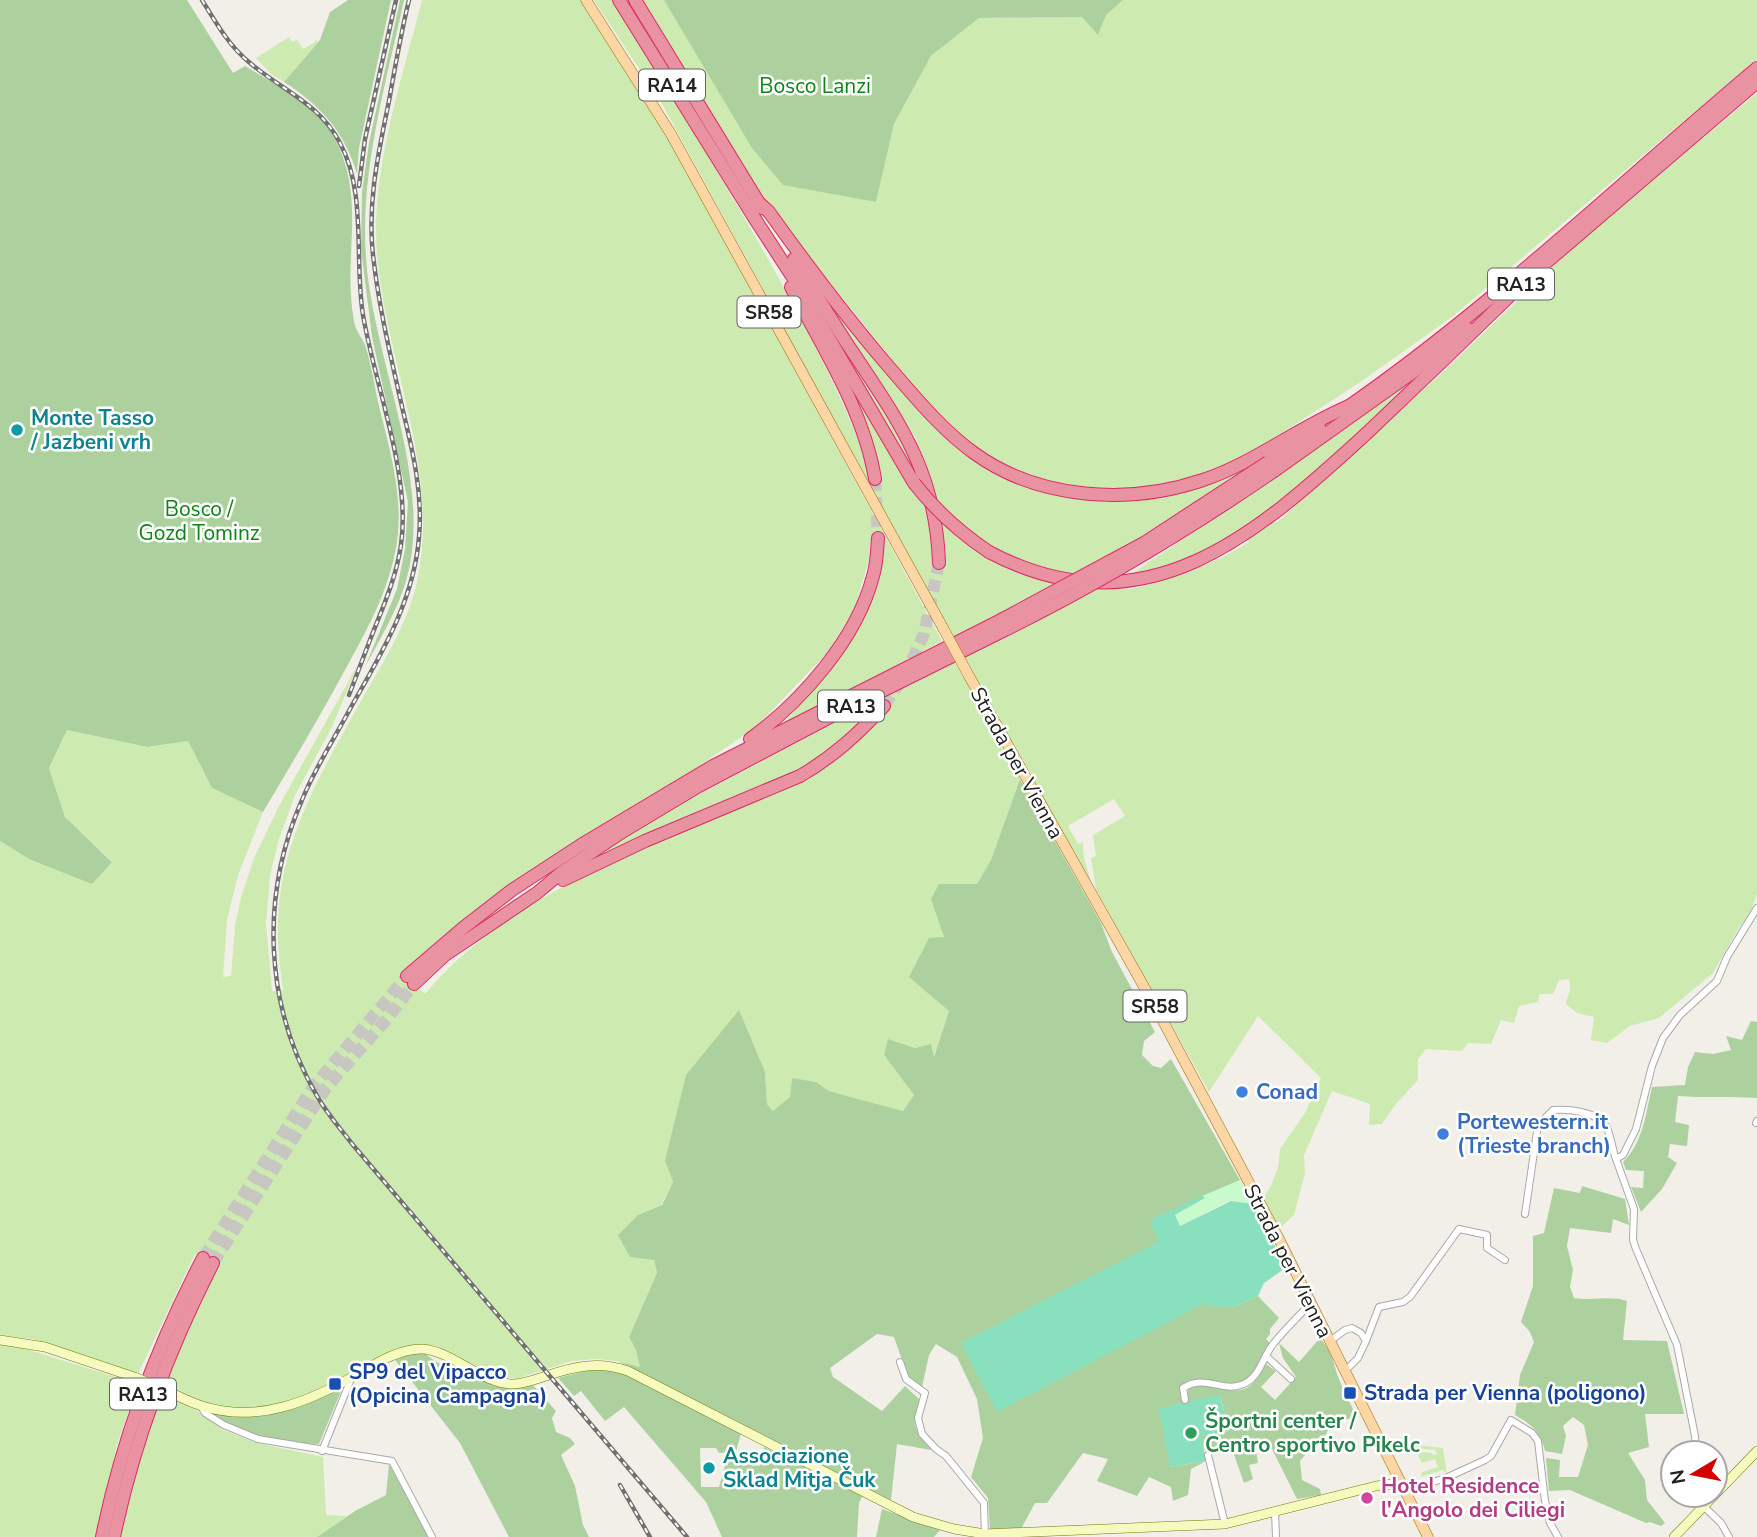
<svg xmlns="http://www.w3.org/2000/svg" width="1757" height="1537" viewBox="0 0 1757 1537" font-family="'Nunito Sans',sans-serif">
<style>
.grass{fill:#cdebb0;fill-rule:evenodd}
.forest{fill:#add19e}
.park{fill:#c8facc}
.pitch{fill:#88e0be}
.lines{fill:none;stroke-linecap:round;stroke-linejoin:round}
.highway-tunnel{stroke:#c8c6c1;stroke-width:12;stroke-dasharray:12 6;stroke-linecap:butt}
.street-casing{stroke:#a9a9a9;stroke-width:8}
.secondary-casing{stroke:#707d05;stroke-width:10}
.primary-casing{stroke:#a06b00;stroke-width:11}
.highway-casing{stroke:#dc2a67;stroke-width:14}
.street{stroke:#fff;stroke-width:6}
.secondary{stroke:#f7fabf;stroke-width:9}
.primary{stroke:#fcd6a4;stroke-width:10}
.highway{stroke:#e892a2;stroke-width:12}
.rail-casing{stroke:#707070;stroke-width:4.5}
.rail{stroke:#fff;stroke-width:2;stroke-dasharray:5;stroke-linecap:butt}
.secondary-bridge-casing{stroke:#707d05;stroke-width:10;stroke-linecap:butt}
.primary-bridge-casing{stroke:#a06b00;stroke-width:11;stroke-linecap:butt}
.highway-bridge-casing{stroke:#dc2a67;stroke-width:14;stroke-linecap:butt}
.secondary-bridge{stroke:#f7fabf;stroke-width:9}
.primary-bridge{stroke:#fcd6a4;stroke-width:10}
.highway-bridge{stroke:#e892a2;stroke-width:12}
.culture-dot{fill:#0f9aa8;stroke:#fff;stroke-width:2.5}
.shop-dot{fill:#3f7fe0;stroke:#fff;stroke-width:2.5}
.transit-dot{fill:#1a4fb4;stroke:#fff;stroke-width:2.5}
.leisure-dot{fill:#2e9e5b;stroke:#fff;stroke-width:2.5}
.hotel-dot{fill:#d1479c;stroke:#fff;stroke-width:2.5}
.labels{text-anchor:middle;stroke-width:5;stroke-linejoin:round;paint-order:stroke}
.shield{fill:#fff;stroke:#646464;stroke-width:2}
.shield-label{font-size:19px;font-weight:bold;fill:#222}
.park-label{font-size:21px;fill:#0c8416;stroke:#fff}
.culture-label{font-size:21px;font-weight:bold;fill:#0d838f;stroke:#fff;text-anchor:start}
.street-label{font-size:21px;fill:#222;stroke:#fff}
.shop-label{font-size:21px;font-weight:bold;fill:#366cbe;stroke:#fff;text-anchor:start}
.transit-label{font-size:21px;font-weight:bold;fill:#164399;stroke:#fff;text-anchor:start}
.leisure-label{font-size:21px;font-weight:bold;fill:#27864d;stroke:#fff;text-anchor:start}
.hotel-label{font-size:21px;font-weight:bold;fill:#b23c85;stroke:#fff;text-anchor:start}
</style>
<rect width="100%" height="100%" fill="#f2efe9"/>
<!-- grass -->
<g class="grass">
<path d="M422 0H582L649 105 691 178 942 641 782 725C836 666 878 621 884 538H871L869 559 855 608 827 653 757 726 689 773 700 794 954 660 1020 779 991 860 977 884H939L949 1011 933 1059 915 1048 888 1039 884 1055 914 1095 903 1111 829 1091 816 1082 792 1079 790 1098 773 1111 767 1104 765 1072 739 1011 673 1134 665 1161 673 1182 661 1205 638 1215 654 1260 657 1273 629 1337 636 1350 640 1367 618 1361 597 1359 571 1361 516 1379 496 1375 433 1345H415L390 1352 297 1401 267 1407 231 1408 200 1401 165 1384 193 1317 218 1266 195 1254 138 1374 32 1339 0 1335V841L29 859 112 861 65 817 49 768 67 730 147 747 188 741 212 788 263 812 238 875 227 920 223 977 231 976 235 926 241 897 254 858 279 806 358 664 332 727 295 795 278 842 270 876 266 924 272 991 283 990C280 967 277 944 278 922 280 836 326 765 366 692 386 658 408 621 417 582 441 470 386 364 377 254 370 173 402 79 422 0ZM827 753 786 787 642 839 704 809 788 776ZM605 843 613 863C545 892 472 937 425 994L414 984 427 952 490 900Z"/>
<path d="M594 0H613C673 99 735 197 790 299 817 350 844 400 864 454L871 442 752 206 754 205C782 248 810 292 838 336 883 404 932 474 932 560L939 563 945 562 943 527 931 481 915 437 883 385 806 272 903 393 930 423 956 446 938 416 772 211 642 0H664L783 184 876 202 894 124 931 56 979 18 1082 17 1106 15 1123 0H1757V59L1452 317 1359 383 1268 442 1272 451 1165 525 1071 579 987 556 1019 574 1060 584 953 638 661 102Z"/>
<polygon points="289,37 292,42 297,40 303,49 315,42 316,39 318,42 284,82 271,74 256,58"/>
<path d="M1757 93V894L1750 914 1738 929 1713 973 1659 1018 1630 1026 1607 1043 1591 1040 1594 1017 1577 1013 1566 1004C1567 993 1572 995 1569 979L1559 980 1553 994H1539L1538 1002 1519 1006 1514 1023 1501 1020 1491 1044 1468 1043 1462 1051 1426 1049 1418 1059V1080L1395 1105 1382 1124 1369 1125 1370 1104 1332 1091 1304 1155 1305 1173 1294 1215 1279 1229 1263 1198 1271 1186 1278 1168 1280 1149 1305 1113 1321 1078 1258 1016 1209 1092 1096 889 1091 858 1096 856 1093 835 1125 816 1114 799 1068 826 1078 844 1083 842C1082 856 1088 869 1091 884L1089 885 1030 772 963 655 1095 589H1131L1148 585 1187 573 1227 555 1249 542 1245 534 1183 562 1125 578 1278 476 1407 384 1409 387 1267 513 1274 523 1280 520 1442 373 1582 239Z"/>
<polygon points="0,1345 13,1345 135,1383 132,1390 136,1391 118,1442 95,1537 0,1537"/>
<polygon points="161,1394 196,1410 223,1430 257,1443 323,1457 326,1515 347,1516 317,1537 121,1537 129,1493 156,1400"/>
<polygon points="1415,1445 1443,1448 1447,1475 1443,1470 1421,1477 1422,1472 1438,1467 1435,1459 1422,1463 1417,1453 1414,1455 1412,1451 1431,1453 1434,1455 1437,1454 1435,1450 1397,1446 1390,1449 1387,1446"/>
</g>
<!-- forest -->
<g class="forest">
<path d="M0 0H187L233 73 245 66C277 86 317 104 335 139 367 201 342 256 354 321 355 330 362 337 365 345 371 363 374 383 378 402 390 451 406 503 395 553 386 596 366 632 345 670 319 718 291 765 263 812L212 788 188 741 147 747 67 730 49 768 65 817 112 862 92 884 29 859 0 841Z"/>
<path d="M348 0H391L359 148 357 174C345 132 320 105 284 82L320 40 330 12Z"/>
<path d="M400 0H404C386 84 360 170 366 257 372 358 435 481 406 581 397 611 380 639 365 667L397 589 405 549 408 502 372 337 361 249 362 192 369 143Z"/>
<polygon points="664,0 1123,0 1106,15 1098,35 1082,17 979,18 931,56 894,124 876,202 783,185 752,148"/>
<path d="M1020 779 1101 923 1112 952 1155 1032 1144 1041 1142 1055 1153 1066 1161 1068 1171 1059 1240 1180 1151 1220 1205 1303 1234 1307 1258 1296 1279 1318 1270 1329V1334L1266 1339 1270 1343C1264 1354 1259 1368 1249 1377 1231 1394 1201 1367 1180 1389L1183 1401 1188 1400V1389C1225 1375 1240 1414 1266 1364L1276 1371 1261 1387 1275 1400 1296 1377 1283 1358 1279 1343 1299 1362 1320 1338C1330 1349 1333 1360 1337 1374 1342 1388 1350 1402 1356 1416L1330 1426 1322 1442 1310 1449 1300 1461 1302 1480 1320 1489 1321 1495 1297 1499 1271 1447 1256 1450 1258 1463 1249 1465 1253 1479 1244 1483 1232 1449 1214 1455 1212 1447 1204 1450 1200 1436 1229 1431 1220 1395 1170 1467 1206 1461 1191 1469 1188 1495 1173 1501 1171 1487 1149 1477 1137 1496 1097 1481 1108 1459 1083 1453 1047 1503H1035L1021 1529H990L988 1498 971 1477 983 1438 977 1399 957 1357 936 1344 929 1355 922 1387 908 1377 894 1337 877 1334 830 1368 833 1377 882 1411 905 1386 920 1400C910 1425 915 1430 931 1450L897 1444 891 1500 618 1361 640 1367 636 1350 629 1337 657 1273 654 1260 630 1257 618 1235 638 1215 662 1205 673 1182 665 1161 686 1075 739 1010 765 1072 767 1104 773 1111 790 1097 792 1078 816 1082 829 1091 903 1111 914 1095 884 1055 888 1039 915 1048 931 1044 934 1057 949 1011 909 977 929 938 944 937 931 899 939 884H977L991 860Z"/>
<path d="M1751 1021 1757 1022V1098C1731 1096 1704 1098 1678 1096L1675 1122 1689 1125 1687 1146 1670 1144 1668 1157 1677 1163 1662 1189 1641 1212 1631 1187 1643 1188 1644 1171 1626 1170 1623 1162C1643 1143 1646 1113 1652 1087L1685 1085 1688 1067 1695 1052 1713 1054 1731 1050 1726 1036 1742 1040Z"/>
<path d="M1582 1186 1625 1199 1629 1225 1613 1219 1611 1233 1570 1228 1567 1246 1573 1270 1570 1287 1574 1298C1593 1301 1612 1295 1627 1301L1623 1340 1667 1341 1684 1414H1645L1649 1447 1628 1453 1645 1480 1647 1500 1665 1523 1661 1526 1650 1522 1646 1523 1570 1490 1549 1491 1546 1458 1560 1460 1559 1477H1578L1588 1445 1584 1425 1573 1417 1563 1426 1566 1436 1562 1454 1545 1451C1541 1432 1531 1424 1515 1415L1520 1375 1534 1342 1530 1332 1521 1322 1533 1286V1236L1544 1233 1554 1188 1580 1193Z"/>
<path d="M423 1352C431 1358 440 1367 450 1365 478 1378 501 1391 532 1384L556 1411 552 1418 556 1432 570 1438 575 1444 561 1455 575 1486 583 1525 589 1537H509L460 1443 395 1360 410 1354Z"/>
<polygon points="592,1369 624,1373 741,1433 736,1452 719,1453 716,1448 700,1448 701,1487 719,1487 727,1459 760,1466 764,1447 863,1495 859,1503 857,1537 722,1537 706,1502 624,1407 605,1421 581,1391 574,1396 558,1378"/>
<polygon points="344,1384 319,1444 286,1443 240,1432 207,1411 283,1411 308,1402"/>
<polygon points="389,1464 429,1537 317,1537 355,1511 386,1495"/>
<polygon points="882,1509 940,1530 934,1537 876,1537"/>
</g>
<!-- park -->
<polygon class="park" points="1240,1180 1253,1204 1231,1201 1224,1203 1180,1226 1175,1215 1204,1199 1202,1196"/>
<!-- pitch -->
<g class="pitch">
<polygon points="1202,1196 1205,1198 1175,1215 1180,1226 1231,1201 1253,1204 1262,1220 1261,1222 1287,1267 1264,1283 1258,1296 1234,1307 1207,1306 1205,1303 997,1412 961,1343 1158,1242 1150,1220"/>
<polygon points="1220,1395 1229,1431 1201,1436 1206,1461 1170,1467 1159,1408"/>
</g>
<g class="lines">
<!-- highway-tunnel -->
<g class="highway-tunnel">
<polyline points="875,479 878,538"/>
<polyline points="884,706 906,673 924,634 939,563"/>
<polyline points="203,1258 313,1087 407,976"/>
<polyline points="213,1263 326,1088 387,1019 414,984"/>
</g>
<!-- street casing -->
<g class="street-casing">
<g id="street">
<polyline points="1756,1123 1757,1121"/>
<path d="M1525 1214 1538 1125 1553 1110C1569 1109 1595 1111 1606 1126 1611 1135 1612 1149 1616 1159"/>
<polyline points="1330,1341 1345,1330 1352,1328 1361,1333 1366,1341 1358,1358 1345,1371"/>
<polyline points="1366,1341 1379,1307 1403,1302 1410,1297 1459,1229 1487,1235 1487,1248 1505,1260"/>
<polyline points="1266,1356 1291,1379"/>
<polyline points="900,1362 906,1379 925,1393 918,1418 922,1434 936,1449 946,1456 984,1503 985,1537"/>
<path d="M1185 1400 1183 1388C1204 1374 1222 1392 1241 1385 1260 1379 1262 1357 1274 1343 1285 1329 1299 1316 1311 1303"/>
<polyline points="201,1406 205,1413 224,1425 258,1439 392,1461 432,1537"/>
<polyline points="322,1451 351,1379"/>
<polyline points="1696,1453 1695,1436 1677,1345 1636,1249 1633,1240 1634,1209 1616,1159 1623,1155 1636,1129 1652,1066 1663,1038 1680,1015 1717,981 1727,957 1757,908"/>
<polyline points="1208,1455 1225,1524"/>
<polyline points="1404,1492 1448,1477 1485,1460 1491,1456 1511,1420 1532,1433 1538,1441 1545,1501 1550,1523 1558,1537"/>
<polyline points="1692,1495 1721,1523 1729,1537"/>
<polyline points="1275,1512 1276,1537"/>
</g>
</g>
<!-- secondary casing -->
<g class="secondary-casing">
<g id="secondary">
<polyline points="0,1340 45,1347 137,1378"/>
<path d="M163 1389C176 1395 189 1402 202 1406 259 1424 310 1401 358 1374 377 1363 399 1349 421 1349 450 1349 482 1385 515 1384 526 1383 536 1379 546 1376 575 1366 599 1361 628 1371L913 1517 954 1529 985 1534 1225 1524 1376 1486 1400 1483"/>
<polyline points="1674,1537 1757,1451"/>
</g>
</g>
<!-- primary casing -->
<g class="primary-casing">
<g id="primary">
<polyline points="586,0 671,134 943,628"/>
<polyline points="969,676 1156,1008 1278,1237 1428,1537"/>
</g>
</g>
<!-- highway casing -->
<g class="highway-casing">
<g id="highway">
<polyline points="619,0 755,219 799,287 914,483"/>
<polyline points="635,0 762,208"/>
<path d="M757 201 769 212C807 265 846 317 889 367 915 397 942 430 974 453 1039 500 1129 505 1203 480 1254 463 1299 427 1349 406"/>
<path d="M794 259C812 287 829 316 848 345 897 419 936 469 939 563"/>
<polyline points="1520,285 1757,82"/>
<path d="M791 287C823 348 864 411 875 479"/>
<path d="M1342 411C1490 309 1620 183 1757 68"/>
<polyline points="1268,462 1319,427"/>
<polyline points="1274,471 1413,372 1467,328"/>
<path d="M989 552C1145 634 1256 535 1367 433 1420 383 1472 333 1524 282"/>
<path d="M750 739C801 702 857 639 873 576 877 564 877 551 878 538"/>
<path d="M563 880 645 841 800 776C833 757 858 734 884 706"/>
<polyline points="407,976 463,928 512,890 581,845 713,766 1001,620"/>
<polyline points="414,984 445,955 537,893 562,872 622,832 697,787 832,716 1007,629"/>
<path d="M102 1537C122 1439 157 1346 203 1258"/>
<path d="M114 1537C134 1441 168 1351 213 1263"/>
</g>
</g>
<!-- street -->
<use href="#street" class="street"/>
<!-- secondary -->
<use href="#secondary" class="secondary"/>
<!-- primary -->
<use href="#primary" class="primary"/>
<!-- highway -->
<use href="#highway" class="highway"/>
<!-- rail casing -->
<g class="rail-casing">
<g id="rail">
<path d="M202 0C216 23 229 46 250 63 282 90 320 104 340 143 367 193 354 260 363 315 375 386 411 474 401 545 396 579 382 609 370 640 363 658 356 677 349 695"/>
<path d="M409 0C401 33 395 67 389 101 378 154 366 208 374 263 380 313 392 362 403 411 413 452 423 494 419 537 414 601 381 654 350 709 334 739 315 768 302 800 260 896 264 1005 317 1096 327 1114 341 1129 353 1145L687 1537"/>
<polyline points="359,186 365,139 396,0"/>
<polyline points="620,1485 650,1537"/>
</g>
</g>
<!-- rail -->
<use href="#rail" class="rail"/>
<!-- secondary-bridge casing -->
<g class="secondary-bridge-casing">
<polyline id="secondary-bridge" points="137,1378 163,1389"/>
</g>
<!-- primary-bridge casing -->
<g class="primary-bridge-casing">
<polyline id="primary-bridge" points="943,628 969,676"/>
</g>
<!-- highway-bridge casing -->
<g class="highway-bridge-casing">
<g id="highway-bridge">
<path d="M914 483C936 511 959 532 989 552"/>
<polyline points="1001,620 1144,543 1268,462"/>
<path d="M1007 629C1100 583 1188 530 1274 471"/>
</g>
</g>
<!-- secondary-bridge -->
<use href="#secondary-bridge" class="secondary-bridge"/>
<!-- primary-bridge -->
<use href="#primary-bridge" class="primary-bridge"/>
<!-- highway-bridge -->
<use href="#highway-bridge" class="highway-bridge"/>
</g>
<!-- markers -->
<g class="culture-dot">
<circle cx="17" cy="430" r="7"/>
<circle cx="709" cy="1468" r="7"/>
</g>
<g class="shop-dot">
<circle cx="1242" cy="1092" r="7"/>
<circle cx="1443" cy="1134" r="7"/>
</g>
<g class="transit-dot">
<rect x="328" y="1377" width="14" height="14" rx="3.5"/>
<rect x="1343" y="1386" width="14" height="14" rx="3.5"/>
</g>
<circle class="leisure-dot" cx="1191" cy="1433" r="7"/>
<circle class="hotel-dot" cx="1367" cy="1498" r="7"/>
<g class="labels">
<!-- shield labels -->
<g class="shield">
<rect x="639" y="69.5" width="66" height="31" rx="5"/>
<rect x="1488" y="268.5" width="66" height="31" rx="5"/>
<rect x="737.5" y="296.5" width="63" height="31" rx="5"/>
<rect x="818" y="690.5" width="66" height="31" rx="5"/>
<rect x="1123.5" y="990.5" width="63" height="31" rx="5"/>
<rect x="110" y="1378.5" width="66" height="31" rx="5"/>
</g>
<g class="shield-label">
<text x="672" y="92">RA14</text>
<text x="1521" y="291">RA13</text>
<text x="769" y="319">SR58</text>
<text x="851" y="713">RA13</text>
<text x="1155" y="1013">SR58</text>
<text x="143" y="1401">RA13</text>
</g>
<!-- park labels -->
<g class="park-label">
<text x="815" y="93">Bosco Lanzi</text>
<text x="199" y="516">Bosco /<tspan x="199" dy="24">Gozd Tominz</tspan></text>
</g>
<!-- culture labels -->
<g class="culture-label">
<text x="31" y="425">Monte Tasso<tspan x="31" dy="24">/ Jazbeni vrh</tspan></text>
<text x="723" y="1463">Associazione<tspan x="723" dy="24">Sklad Mitja Čuk</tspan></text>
</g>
<!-- street labels -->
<g class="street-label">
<text transform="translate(1017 763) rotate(61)" y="7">Strada per Vienna</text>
<text transform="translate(1288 1261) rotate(63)" y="7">Strada per Vienna</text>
</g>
<!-- shop labels -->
<g class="shop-label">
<text x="1256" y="1099">Conad</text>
<text x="1457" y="1129">Portewestern.it<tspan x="1457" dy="24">(Trieste branch)</tspan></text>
</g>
<!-- transit labels -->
<g class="transit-label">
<text x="349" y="1379">SP9 del Vipacco<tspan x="349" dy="24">(Opicina Campagna)</tspan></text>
<text x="1364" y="1400">Strada per Vienna (poligono)</text>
</g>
<!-- leisure labels -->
<g class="leisure-label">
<text x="1205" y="1428">Športni center /<tspan x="1205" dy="24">Centro sportivo Pikelc</tspan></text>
</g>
<!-- hotel labels -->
<g class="hotel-label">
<text x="1381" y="1493">Hotel Residence<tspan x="1381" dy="24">l'Angolo dei Ciliegi</tspan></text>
</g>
</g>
<!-- north arrow -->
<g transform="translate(1694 1474) rotate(260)"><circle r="33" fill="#ffffff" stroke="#a7a7a7" stroke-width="2"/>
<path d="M0-5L12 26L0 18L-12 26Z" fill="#d40000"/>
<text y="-10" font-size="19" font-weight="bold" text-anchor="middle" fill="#222222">N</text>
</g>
</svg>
